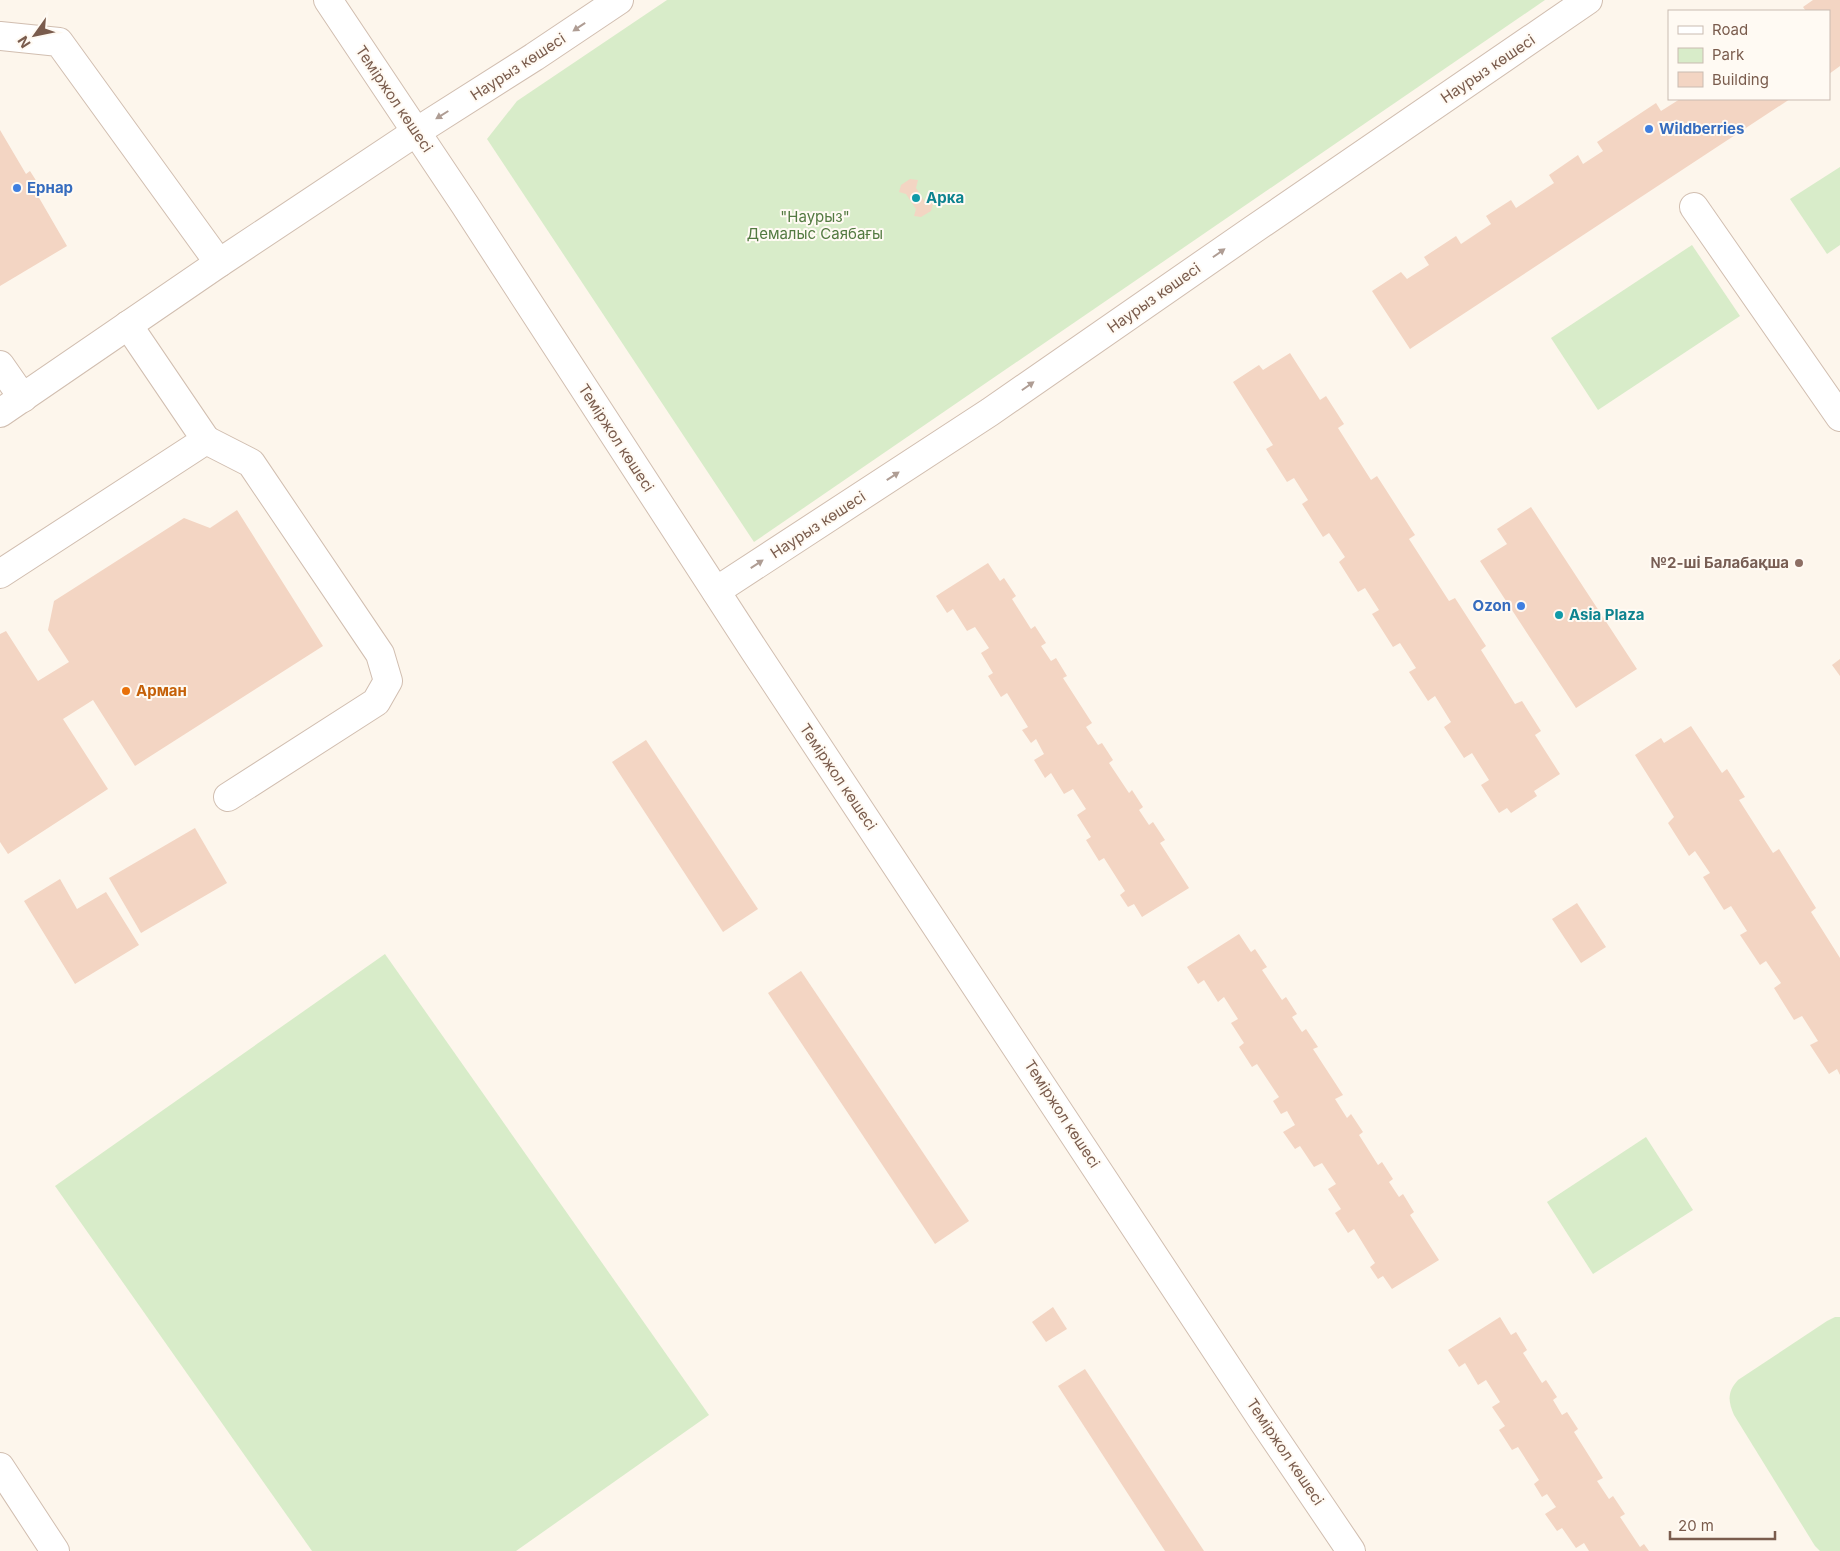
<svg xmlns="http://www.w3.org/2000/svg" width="1840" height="1551" viewBox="0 0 1840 1551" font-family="Inter,sans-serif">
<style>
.green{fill:#d8ecc9}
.building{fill:#f3d5c3}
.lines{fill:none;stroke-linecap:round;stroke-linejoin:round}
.minor-casing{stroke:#d1beb0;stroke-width:30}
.minor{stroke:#fff;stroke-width:28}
.oneway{fill:#af9d94}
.shop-dot{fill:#3f7fe0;stroke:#fffaf3;stroke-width:2}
.culture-dot{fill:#0f9aa8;stroke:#fffaf3;stroke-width:2}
.education-dot{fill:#8d6e63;stroke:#fffaf3;stroke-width:2}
.food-dot{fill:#e8710a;stroke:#fffaf3;stroke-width:2}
.labels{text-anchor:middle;stroke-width:4;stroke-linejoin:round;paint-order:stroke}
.street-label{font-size:15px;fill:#7a5c4d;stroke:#fffaf3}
.shop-label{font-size:15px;font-weight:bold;fill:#366cbe;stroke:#fffaf3;text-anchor:start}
.culture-label{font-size:15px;font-weight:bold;fill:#0d838f;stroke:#fffaf3;text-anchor:start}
.park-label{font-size:15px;fill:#537a41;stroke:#fffaf3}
.education-label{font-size:15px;font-weight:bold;fill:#785e54;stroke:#fffaf3;text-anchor:end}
.food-label{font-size:15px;font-weight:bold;fill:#c56008;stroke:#fffaf3;text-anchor:start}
</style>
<rect width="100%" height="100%" fill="#fdf6ec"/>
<!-- green -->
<g class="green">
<polygon points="667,0 1545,0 754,542 487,139 517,101"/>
<polygon points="1840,167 1840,245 1827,254 1790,199"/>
<polygon points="1692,245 1740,316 1598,410 1551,338"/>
<polygon points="385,954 709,1415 516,1551 312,1551 55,1186"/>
<polygon points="1646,1137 1693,1210 1593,1274 1547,1202"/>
<path d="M1835 1317H1840V1551H1820L1815 1546 1734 1415C1728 1401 1727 1392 1738 1380L1827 1321Z"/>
</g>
<!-- building -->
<g class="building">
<polygon points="1813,0 1840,0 1840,66 1829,74 1829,11 1806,11 1803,7"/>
<polygon points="1680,99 1790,99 1410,349 1372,291 1401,272 1407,279 1429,265 1424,257 1456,236 1461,244 1491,224 1486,216 1511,200 1516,208 1554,183 1549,175 1578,155 1583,164 1603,151 1597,142 1656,103 1661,111"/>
<polygon points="0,130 26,174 30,171 44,193 38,196 67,246 0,286"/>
<polygon points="910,179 918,180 916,188 925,202 933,204 931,211 921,217 914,216 916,209 906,194 899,192 901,185"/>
<polygon points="1290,353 1320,400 1326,396 1344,424 1338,428 1371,480 1377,476 1415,535 1409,539 1449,601 1455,598 1486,646 1481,650 1515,704 1522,701 1541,731 1535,735 1560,774 1534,791 1537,796 1511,813 1507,808 1499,813 1481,785 1489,780 1472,753 1464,758 1444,727 1451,722 1435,696 1428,701 1409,672 1416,668 1400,643 1393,647 1372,614 1379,610 1365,588 1358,592 1339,562 1345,557 1329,533 1323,537 1302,504 1308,500 1294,478 1287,482 1266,449 1273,445 1233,382 1259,365 1263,370"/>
<polygon points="1531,507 1637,669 1576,708 1480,561 1507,544 1497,529"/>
<polygon points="237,510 323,646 135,766 93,700 63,719 108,789 8,854 0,842 0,634 6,631 38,681 69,662 48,630 54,601 184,518 210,528"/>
<polygon points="988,563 1000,581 1004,578 1016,596 1012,599 1031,629 1035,626 1046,643 1041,646 1051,661 1056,658 1067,676 1063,678 1092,723 1086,727 1098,745 1102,743 1113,760 1109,763 1129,793 1132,790 1143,807 1139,810 1149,825 1153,822 1165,840 1160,843 1189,888 1142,917 1134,904 1128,907 1120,895 1125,891 1104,858 1099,861 1086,840 1091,837 1077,815 1086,809 1073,789 1064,794 1051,773 1045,778 1034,760 1044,754 1036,739 1031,743 1022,730 1028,727 1007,693 1001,697 988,676 993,673 981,653 989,648 975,627 967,631 953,609 947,613 936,596"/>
<polygon points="1840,659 1840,676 1832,665"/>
<polygon points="1691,726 1722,773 1727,769 1745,797 1739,800 1773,853 1779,849 1816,908 1811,912 1840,958 1840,1075 1837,1069 1829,1074 1810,1045 1818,1041 1802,1016 1794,1020 1774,988 1781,983 1766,961 1760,965 1740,935 1747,931 1731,906 1724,910 1703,877 1710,873 1695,851 1689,856 1668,823 1674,817 1635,755 1661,738 1664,743"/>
<polygon points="646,740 758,909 723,932 612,762"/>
<polygon points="195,828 227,883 141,933 109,878"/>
<polygon points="60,879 77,909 106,892 139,945 75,984 24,901"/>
<polygon points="1577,903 1606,947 1581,963 1552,919"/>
<polygon points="1239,934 1251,952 1255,949 1267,967 1262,970 1282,1000 1286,997 1297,1014 1292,1017 1302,1032 1306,1029 1318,1047 1313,1049 1343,1095 1335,1099 1347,1118 1351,1114 1363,1132 1359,1135 1378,1165 1382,1162 1393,1179 1389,1182 1399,1197 1403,1194 1414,1212 1410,1215 1439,1260 1392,1289 1383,1276 1378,1279 1370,1267 1375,1263 1354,1229 1348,1233 1335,1213 1341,1209 1328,1189 1336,1184 1322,1163 1314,1167 1300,1146 1295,1149 1283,1132 1295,1125 1287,1111 1281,1114 1273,1101 1279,1097 1257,1064 1252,1067 1239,1047 1244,1043 1231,1023 1238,1019 1224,997 1218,1002 1204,980 1198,984 1187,967"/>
<polygon points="801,971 969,1221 935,1244 768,993"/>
<polygon points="1053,1307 1067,1329 1046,1342 1032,1322"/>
<polygon points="1500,1317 1511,1335 1516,1332 1527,1350 1523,1353 1542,1383 1546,1380 1557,1397 1553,1400 1562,1415 1567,1412 1578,1429 1574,1432 1603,1478 1597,1481 1609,1499 1613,1496 1625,1514 1620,1517 1640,1547 1644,1544 1649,1551 1589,1551 1584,1543 1576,1548 1562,1528 1557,1531 1545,1514 1556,1507 1547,1494 1542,1497 1534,1484 1539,1480 1518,1447 1512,1450 1499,1430 1505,1426 1492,1407 1500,1402 1486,1380 1478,1385 1465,1363 1459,1367 1448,1350"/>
<polygon points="1085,1369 1204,1551 1165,1551 1058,1386"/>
</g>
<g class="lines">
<!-- minor casing -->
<g class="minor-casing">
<g id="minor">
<polyline points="328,0 465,205 754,650 1263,1421 1351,1551"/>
<polyline points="0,36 59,42 219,263"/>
<polyline points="1694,207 1840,417"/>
<polyline points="0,365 23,398"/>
<polyline points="0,413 219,263 416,132 534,57 619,0"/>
<polyline points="206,440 251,463 380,654 388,681 376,702 228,797"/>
<polyline points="0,574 206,440 128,325"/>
<polyline points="716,591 990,412 1251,231 1588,0"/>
<polyline points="0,1467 55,1551"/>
</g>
</g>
<!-- minor -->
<use href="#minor" class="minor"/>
</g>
<!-- one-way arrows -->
<defs><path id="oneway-solid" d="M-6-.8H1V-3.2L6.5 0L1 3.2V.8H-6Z" transform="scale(1.25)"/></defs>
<g class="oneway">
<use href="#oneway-solid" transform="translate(579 27) rotate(146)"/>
<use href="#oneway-solid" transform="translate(442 115) rotate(148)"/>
<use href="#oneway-solid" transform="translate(1219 253) rotate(-35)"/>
<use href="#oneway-solid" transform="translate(1028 386) rotate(-35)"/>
<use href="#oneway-solid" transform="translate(893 476) rotate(-33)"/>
<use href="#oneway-solid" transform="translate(757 564) rotate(-33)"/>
</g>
<!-- markers -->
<g class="shop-dot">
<circle cx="1649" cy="129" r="5"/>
<circle cx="17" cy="188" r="5"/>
<circle cx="1521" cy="606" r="5"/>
</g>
<g class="culture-dot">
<circle cx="916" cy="198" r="5"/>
<circle cx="1559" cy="615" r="5"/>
</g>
<circle class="education-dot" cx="1799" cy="563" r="5"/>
<circle class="food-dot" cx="126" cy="691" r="5"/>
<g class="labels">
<!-- street labels -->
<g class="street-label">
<text transform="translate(518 67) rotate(-33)" y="5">Наурыз көшесі</text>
<text transform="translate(1488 69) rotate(-34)" y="5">Наурыз көшесі</text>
<text transform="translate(394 99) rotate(56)" y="5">Теміржол көшесі</text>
<text transform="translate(1154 298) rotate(-35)" y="5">Наурыз көшесі</text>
<text transform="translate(616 438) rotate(57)" y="5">Теміржол көшесі</text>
<text transform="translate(818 525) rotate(-33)" y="5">Наурыз көшесі</text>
<text transform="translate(838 777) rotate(56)" y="5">Теміржол көшесі</text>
<text transform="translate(1062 1114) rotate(57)" y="5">Теміржол көшесі</text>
<text transform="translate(1285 1452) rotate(56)" y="5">Теміржол көшесі</text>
</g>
<!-- shop labels -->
<g class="shop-label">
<text x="1659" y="134">Wildberries</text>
<text x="27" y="193">Ернар</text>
<text x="1511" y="611" text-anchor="end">Ozon</text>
</g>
<!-- culture labels -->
<g class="culture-label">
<text x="926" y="203">Арка</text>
<text x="1569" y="620">Asia Plaza</text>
</g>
<!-- park labels -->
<g class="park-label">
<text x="815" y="222">"Наурыз"<tspan x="815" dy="17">Демалыс Саябағы</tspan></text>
</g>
<!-- education labels -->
<g class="education-label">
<text x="1789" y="568">№2-ші Балабақша</text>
</g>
<!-- food labels -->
<g class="food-label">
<text x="136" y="696">Арман</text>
</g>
</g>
<!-- legend -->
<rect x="1668" y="10" width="162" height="90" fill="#fffaf3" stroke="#cabbb1"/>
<rect x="1678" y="26" width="25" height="8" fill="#ffffff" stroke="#cabbb1"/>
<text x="1712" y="35" font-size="15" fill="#7a5c4d">Road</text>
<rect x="1678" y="48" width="25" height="15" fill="#d8ecc9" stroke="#cabbb1"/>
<text x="1712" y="60" font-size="15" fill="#7a5c4d">Park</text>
<rect x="1678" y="72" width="25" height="15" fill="#f3d5c3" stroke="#cabbb1"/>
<text x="1712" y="85" font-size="15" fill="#7a5c4d">Building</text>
<!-- north arrow -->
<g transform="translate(35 35) rotate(237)" stroke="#fffaf3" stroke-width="4" paint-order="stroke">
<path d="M0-4L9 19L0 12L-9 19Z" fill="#7a5c4d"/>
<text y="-8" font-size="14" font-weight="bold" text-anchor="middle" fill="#7a5c4d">N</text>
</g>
<!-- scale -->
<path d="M1670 1531v8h105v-8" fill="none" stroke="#7a5c4d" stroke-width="2.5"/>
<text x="1678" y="1531" font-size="15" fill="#7a5c4d" stroke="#fffaf3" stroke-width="4" paint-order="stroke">20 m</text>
</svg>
